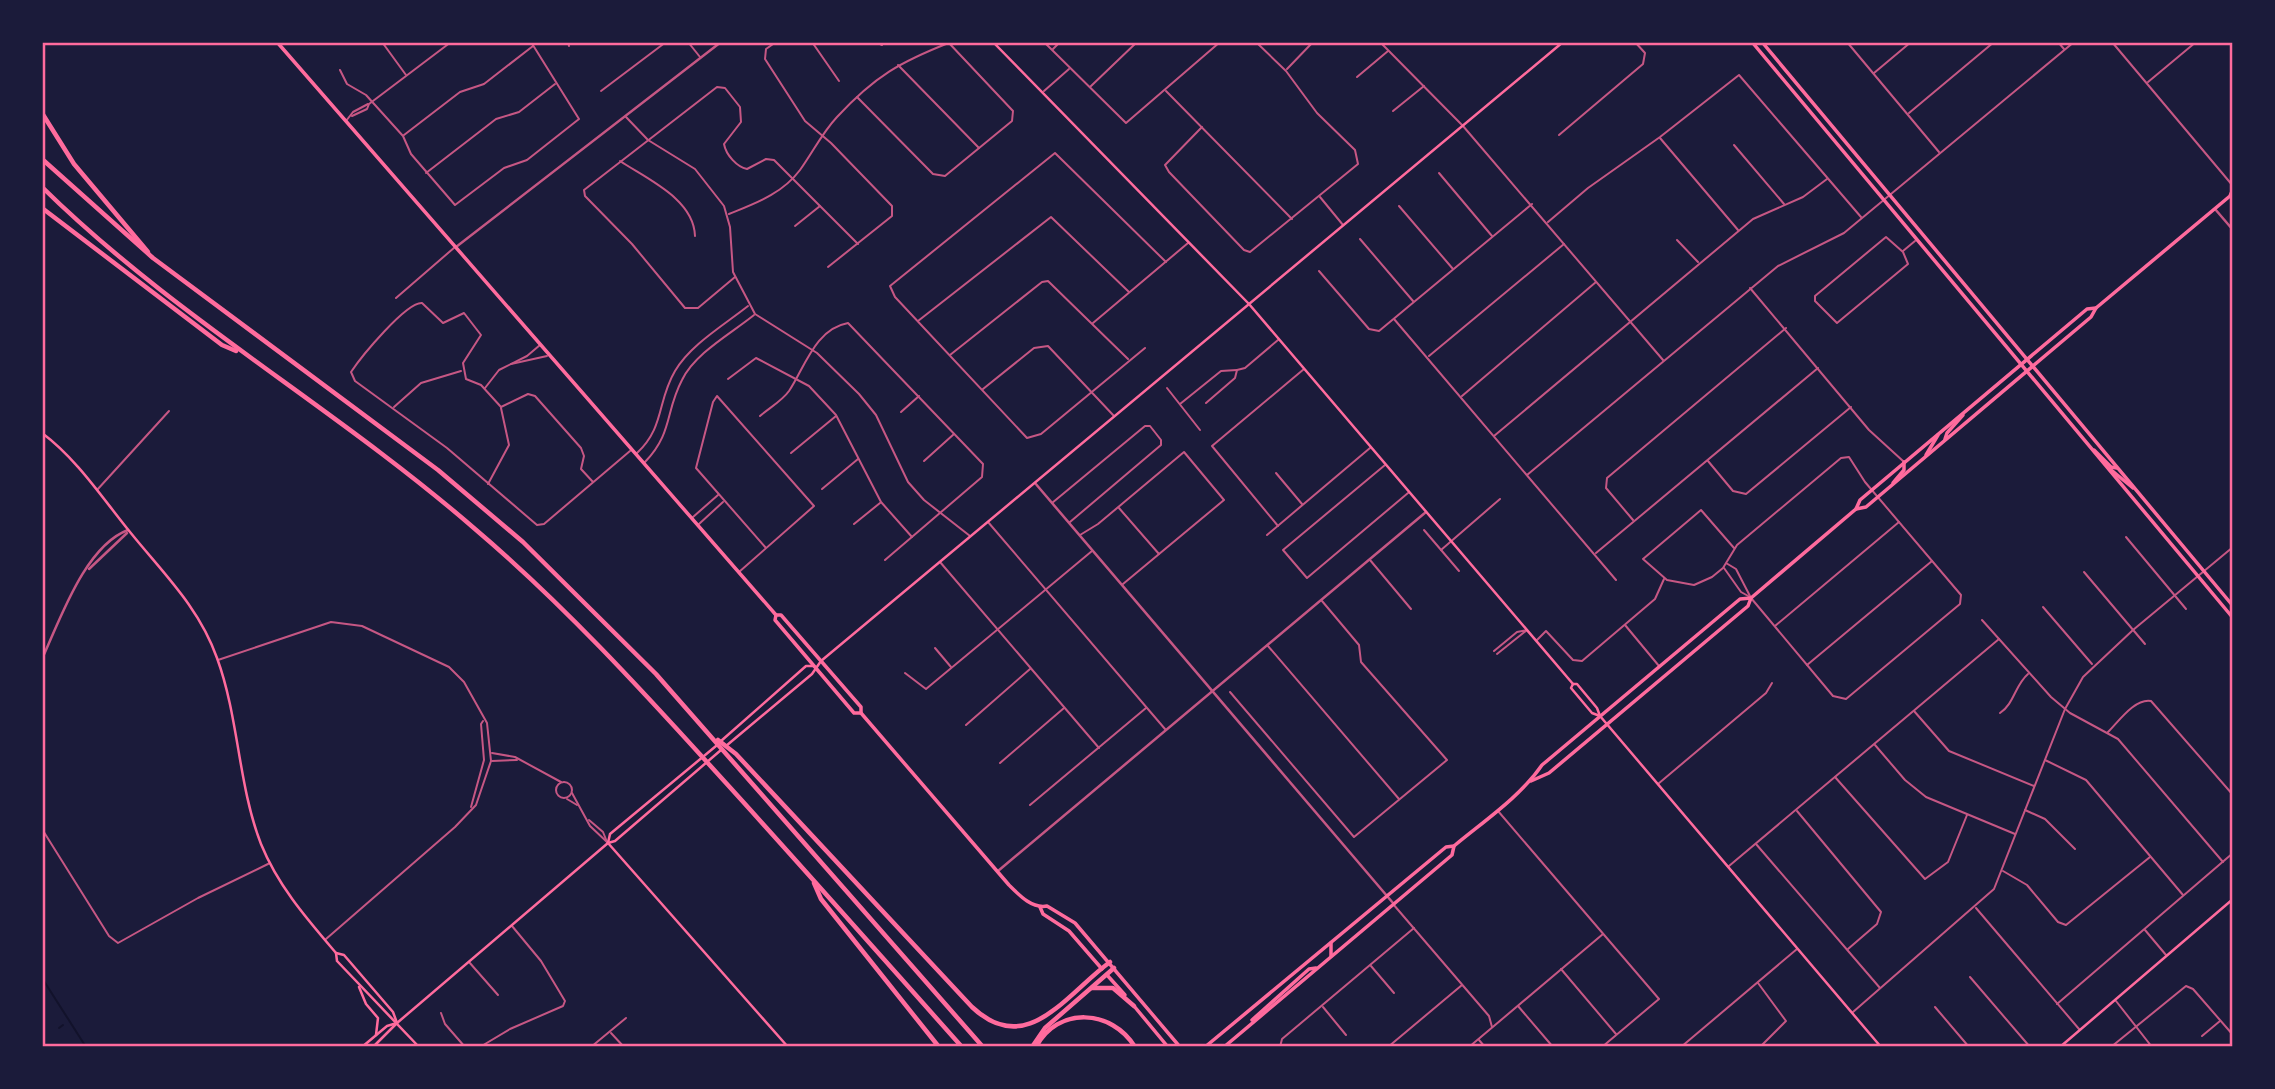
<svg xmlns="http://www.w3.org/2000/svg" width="2275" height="1089" viewBox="0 0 2275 1089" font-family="'Alegreya Sans',sans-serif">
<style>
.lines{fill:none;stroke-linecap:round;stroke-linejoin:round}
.stream{stroke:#12122b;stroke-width:2}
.minor{stroke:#c65784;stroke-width:2}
.tertiary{stroke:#c65784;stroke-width:2.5}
.secondary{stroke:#ff6b9d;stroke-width:2.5}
.primary{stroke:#ff6b9d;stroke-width:3.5}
.motorway{stroke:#ff6b9d;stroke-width:4.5}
.neatline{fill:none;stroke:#ff6b9d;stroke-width:2.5}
</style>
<rect width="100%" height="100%" fill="#1b1b3a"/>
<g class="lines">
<!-- stream -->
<g class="stream">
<polyline points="42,978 86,1047"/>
<polyline points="59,1028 63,1025"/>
</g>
<!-- minor -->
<g class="minor">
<polyline points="382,42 406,75"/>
<polyline points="568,42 569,46"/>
<polyline points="688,42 700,57"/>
<polyline points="776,42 766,49 765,59 805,121 831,143 892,206 892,216 828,267"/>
<polyline points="812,42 839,81"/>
<polyline points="876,42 882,45"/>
<polyline points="1044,42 1126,123 1220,42"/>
<polyline points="1380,42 1463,126 1663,360"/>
<polyline points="1847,42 1939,152"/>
<polyline points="2058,42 2064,49"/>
<polyline points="2112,42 2233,186"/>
<polyline points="1053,49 1060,42"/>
<polyline points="898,65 979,148"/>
<polyline points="1287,69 1313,42"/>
<polyline points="340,70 347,84 366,95 403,136 411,154 455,205 504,168 527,160 579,119 531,42"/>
<polyline points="1874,73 1911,42"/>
<polyline points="1357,77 1388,51"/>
<polyline points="2148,82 2196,42"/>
<polyline points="1090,87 1137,42"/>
<polyline points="601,91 666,42"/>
<polyline points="1044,91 1069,69"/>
<polyline points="1166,91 1292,219"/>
<polyline points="857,97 933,174 945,176 1012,121 1013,111 948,42"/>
<polyline points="1393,111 1424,86"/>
<polyline points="1909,113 1994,42"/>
<polyline points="352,116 367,109 369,104 451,42"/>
<polyline points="626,117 648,140 695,169 724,206 730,227 733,272 755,314 817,353 859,394 876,415 908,482 924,500 970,536"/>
<polyline points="346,121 353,112 368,104"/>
<polyline points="1202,127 1165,165 1169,172 1244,250 1250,252 1358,164 1355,150 1317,113 1286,71 1256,42"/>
<polyline points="404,135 460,92 484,84 533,46"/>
<polyline points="1559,135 1643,64 1645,53 1635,42"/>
<polyline points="1660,138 1738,230"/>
<polyline points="1734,145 1784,204"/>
<path d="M620 161C647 179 694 199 695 236"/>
<polyline points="426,173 496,119 519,112 555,84"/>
<polyline points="1439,173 1492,236"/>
<polyline points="1320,197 1343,225"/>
<polyline points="1399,206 1453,269"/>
<path d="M729 214C756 203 782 194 800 170 813 152 822 133 837 117 875 76 900 62 951 42"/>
<polyline points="1548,222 1588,188 1660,137 1739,75 1861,217"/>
<polyline points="795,226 820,206"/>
<polygon points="1886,237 1903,252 1908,264 1837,323 1815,301 1815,296"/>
<polyline points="1360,239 1413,301"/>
<polyline points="1677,240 1698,262"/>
<polyline points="1903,251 1915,241"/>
<polyline points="1319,271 1369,329 1379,331 1532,204"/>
<path d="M735 277 698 308H685L632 244 585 196 584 190 717 87 725 88 740 107 741 122 724 144C726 155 737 167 747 169L766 159 774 160 858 244"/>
<polyline points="1750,288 1869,430 1903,461"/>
<polyline points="396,298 455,247"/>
<polyline points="1394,319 1616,580"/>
<polyline points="918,321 1051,217 1129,292"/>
<polyline points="1093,323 1188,243"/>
<polyline points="1145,348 1041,434 1027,438 895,297 890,286 1055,153 1166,262"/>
<polyline points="950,355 1042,282 1048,281 1128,359"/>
<polyline points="1429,356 1564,244"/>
<polyline points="511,364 547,356"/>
<polyline points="728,379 756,358 809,386 836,415 881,502 912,537"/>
<polyline points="485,388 499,370 527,356 540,345"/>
<polyline points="1167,388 1200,430"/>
<polyline points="983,389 1034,348 1048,346 1114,416"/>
<polyline points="1462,396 1596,282"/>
<polyline points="1206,403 1235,378 1237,370 1245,368 1278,340"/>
<polyline points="1180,404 1221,371 1237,370"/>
<polyline points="394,407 421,383 461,371"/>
<polyline points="901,412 919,396"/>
<path d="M760 416C769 408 782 401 789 391 805 367 815 329 848 323L983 464 982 477 885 560"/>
<polyline points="1494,436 1753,219 1803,197 1827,179"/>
<path d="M637 453C665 427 657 401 675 371 690 345 724 325 748 306"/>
<polyline points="791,453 836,416"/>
<polyline points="924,461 954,434"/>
<polyline points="1708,461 1733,491 1746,494 1851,407"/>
<path d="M645 462C673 433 665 412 682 380 695 353 732 333 754 315"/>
<polyline points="1385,465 1283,550 1307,578 1408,493"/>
<polyline points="1276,473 1302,504"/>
<polyline points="1527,475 1778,266 1844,233 2074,42"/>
<path d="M593 482 581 469 584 456 581 448 535 396 528 394 501 407 481 385 466 379 463 363 481 335 464 313 443 323 422 303C406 302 361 357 351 372L355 381 447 448 537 525 544 524 630 451"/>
<polyline points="488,484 509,445 501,408"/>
<polyline points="822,489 858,459"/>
<polyline points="97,490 169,411"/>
<polyline points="1052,503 1145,426 1150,426 1161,440 1161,445 1070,522"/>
<polyline points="1119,508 1159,554"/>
<polyline points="693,517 718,495"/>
<polyline points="1633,520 1606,488 1607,478 1786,328"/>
<polyline points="988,522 1165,729"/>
<polyline points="699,524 723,502"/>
<polyline points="854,524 880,503"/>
<polyline points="1278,526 1212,446 1304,369"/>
<polyline points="1424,530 1459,571"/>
<polyline points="1080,535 1098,524 1184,452 1224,500 1123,584"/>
<polyline points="1267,535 1370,448"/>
<polyline points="2126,537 2186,609"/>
<polyline points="1441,550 1500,499"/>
<polyline points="1596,553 1818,368"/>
<polyline points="1370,560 1411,609"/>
<polyline points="940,562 1099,748"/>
<polyline points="1726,563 1736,569 1751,598 1833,696 1846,699 1960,604 1961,595 1865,482 1849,457 1841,458 1737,545 1723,568 1712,577 1694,585 1667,580 1643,559 1701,510 1734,548"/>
<polyline points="1724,568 1741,592 1750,597"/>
<polyline points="739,572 814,506 717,396 713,402 696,468 766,548"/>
<polyline points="2084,572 2145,644"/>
<polyline points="2043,607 2092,664"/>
<polyline points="1982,620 2051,697 2070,713 2118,739 2223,862"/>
<polyline points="1625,625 1659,666"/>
<polyline points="1775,626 1899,522"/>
<polyline points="1537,640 1546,631 1573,660 1582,661 1655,599 1664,579"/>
<polyline points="1268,646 1399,799"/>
<polyline points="935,648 951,667"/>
<polyline points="1494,651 1517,632 1527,630 1497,654"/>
<polyline points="218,660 331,622 362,626 449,667 464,682 487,723 491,761 476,805 455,827 326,939"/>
<polyline points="1807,665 1932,561"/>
<polyline points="905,673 926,689 1092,551"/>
<polyline points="1230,692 1354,837 1447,760 1361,662 1359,645 1322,601"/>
<polyline points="1914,711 1949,751 2034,786"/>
<path d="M2000 713C2014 704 2015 685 2028 674"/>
<polyline points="966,725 1030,669"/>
<path d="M2108 732C2119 721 2135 698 2151 701L2233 795"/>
<polyline points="1875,745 1905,780 1926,797 2015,834"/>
<polyline points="492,753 515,757 561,782"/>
<polyline points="2045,760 2086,780 2183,895"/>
<polyline points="492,761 517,760"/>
<polyline points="1000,763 1064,708"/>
<polyline points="1835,777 1925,879 1948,862 1967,815"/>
<circle cx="564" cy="790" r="8"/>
<polyline points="1658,784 1766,693 1772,683"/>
<polyline points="572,793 590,826 607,842"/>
<polyline points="567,799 577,805"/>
<polyline points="1030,805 1146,708"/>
<polyline points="471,807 484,760 481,724 483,721"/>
<polyline points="2025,810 2045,819 2075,849"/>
<polyline points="1498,811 1659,999 1602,1047"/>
<polyline points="1797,811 1881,912 1877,924 1848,949"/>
<polyline points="589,820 603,832 607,842"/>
<polyline points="42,829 109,936 118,943 198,898 270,863"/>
<polyline points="1756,844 1880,988"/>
<polyline points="1729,866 1999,639"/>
<polyline points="2003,871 2027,885 2058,922 2066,925 2150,857"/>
<polyline points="1393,904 1489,1016 1492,1027"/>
<polyline points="1976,908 2079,1029"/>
<polyline points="2145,930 2166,955"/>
<polyline points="469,962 498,995"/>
<polyline points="1371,966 1394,993"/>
<polyline points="1561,969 1616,1034"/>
<polyline points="1970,977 2030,1047"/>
<polyline points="1758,983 1786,1021 1760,1047"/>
<polyline points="2116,1001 2152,1047"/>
<polyline points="2057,1004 2233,853"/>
<polyline points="1518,1006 1553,1047"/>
<polyline points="1323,1007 1346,1035"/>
<polyline points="1935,1007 1969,1047"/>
<polyline points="1853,1012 1994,889 2065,709 2083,677 2133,630 2233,547"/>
<polyline points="441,1013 445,1024 465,1047"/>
<polyline points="611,1033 624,1047"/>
<polyline points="2202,1036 2220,1021"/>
<polyline points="1479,1040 1485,1047"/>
<polyline points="480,1047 510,1029 563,1006 565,1001 541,961 512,926"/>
<polyline points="591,1047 626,1018"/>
<polyline points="1280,1047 1282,1039 1414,928"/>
<polyline points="1388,1047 1462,985"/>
<polyline points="1469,1047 1603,934"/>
<polyline points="1681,1047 1797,949"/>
<polyline points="2111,1047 2186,986 2193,989 2233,1035"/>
</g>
<!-- tertiary -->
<g class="tertiary">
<polyline points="2215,209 2233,230"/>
<polyline points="456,247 721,42"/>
<polyline points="1035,483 1393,903"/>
<polyline points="89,569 127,533"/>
<path d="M42 659C60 620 85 546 128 530"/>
<polyline points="998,871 1426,512"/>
</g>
<!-- secondary -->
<g class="secondary">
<polyline points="993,42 1249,304 1573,684"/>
<path d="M42 433C77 459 103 499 130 532 163 573 199 607 217 658 239 718 238 785 261 844 278 886 307 919 336 953L337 961 419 1047"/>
<polyline points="1573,684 1577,684 1597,708 1600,716 1881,1047"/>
<polyline points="1573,684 1571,688 1592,713 1600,716"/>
<polyline points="721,741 806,666 814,666"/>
<polyline points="726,746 812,674 821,661 1563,42"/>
<polyline points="608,843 610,834 716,746"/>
<polyline points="608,843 788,1047"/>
<polyline points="336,953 344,955 393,1012 397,1023"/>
<polyline points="359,987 366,1004 378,1018 376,1035"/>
<polyline points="362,1047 387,1026 397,1023"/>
<polyline points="373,1047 397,1023 608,843 615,841 721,750"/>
<polyline points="2060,1047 2233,899"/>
</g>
<!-- primary -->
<g class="primary">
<polyline points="277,42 776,615 781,615 861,707 861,713"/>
<polyline points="1752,42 2233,618"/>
<polyline points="1762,42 2233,606"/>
<polyline points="1945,439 1947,433 1963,415"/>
<polyline points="2094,450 2111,467 2117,468"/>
<polyline points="1926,455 1938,435"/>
<polyline points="2110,469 2133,488"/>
<polyline points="1893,483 1904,470 1904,462"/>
<polyline points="1856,509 1866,507 2091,317 2096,308 2230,196 2233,189"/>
<path d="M776 615 775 620 854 713H861L1009 885C1019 895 1032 909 1047 906L1075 923 1180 1047"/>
<polyline points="1531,781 1549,773 1748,606 1751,598 1856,509 1860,500 2087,309 2096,308"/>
<polyline points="1040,907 1043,914 1069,931 1102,969"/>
<polyline points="1331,943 1331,956"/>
<polyline points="1107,975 1125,995"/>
<polyline points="1134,1006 1168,1047"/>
<polyline points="1252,1020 1309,969 1316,968"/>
<path d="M1205 1047 1446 847 1454 846C1484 821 1520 797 1542 765L1740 599 1751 598"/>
<polyline points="1224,1047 1452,855 1454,846"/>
</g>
<!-- motorway -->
<g class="motorway">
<polyline points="42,113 74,164 148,252"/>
<polyline points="42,159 153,258 438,470 523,542 656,674 983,1047"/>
<path d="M42 187C174 317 336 408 475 529 562 603 640 688 716 772 799 863 880 955 962 1047"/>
<polyline points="42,208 222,345 236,351"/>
<path d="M718 740 736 754 972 1007C1027 1059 1066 994 1110 962"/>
<polyline points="814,883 821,899 939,1047"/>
<polyline points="1092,988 1113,988 1134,1006"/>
<polyline points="1032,1047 1045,1028 1114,968"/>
<path d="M1036 1047C1057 1006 1112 1009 1135 1047"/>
</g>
</g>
<!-- border -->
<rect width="2275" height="1089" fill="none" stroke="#1b1b3a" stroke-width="88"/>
<rect x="44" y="44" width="2187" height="1001" class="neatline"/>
</svg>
